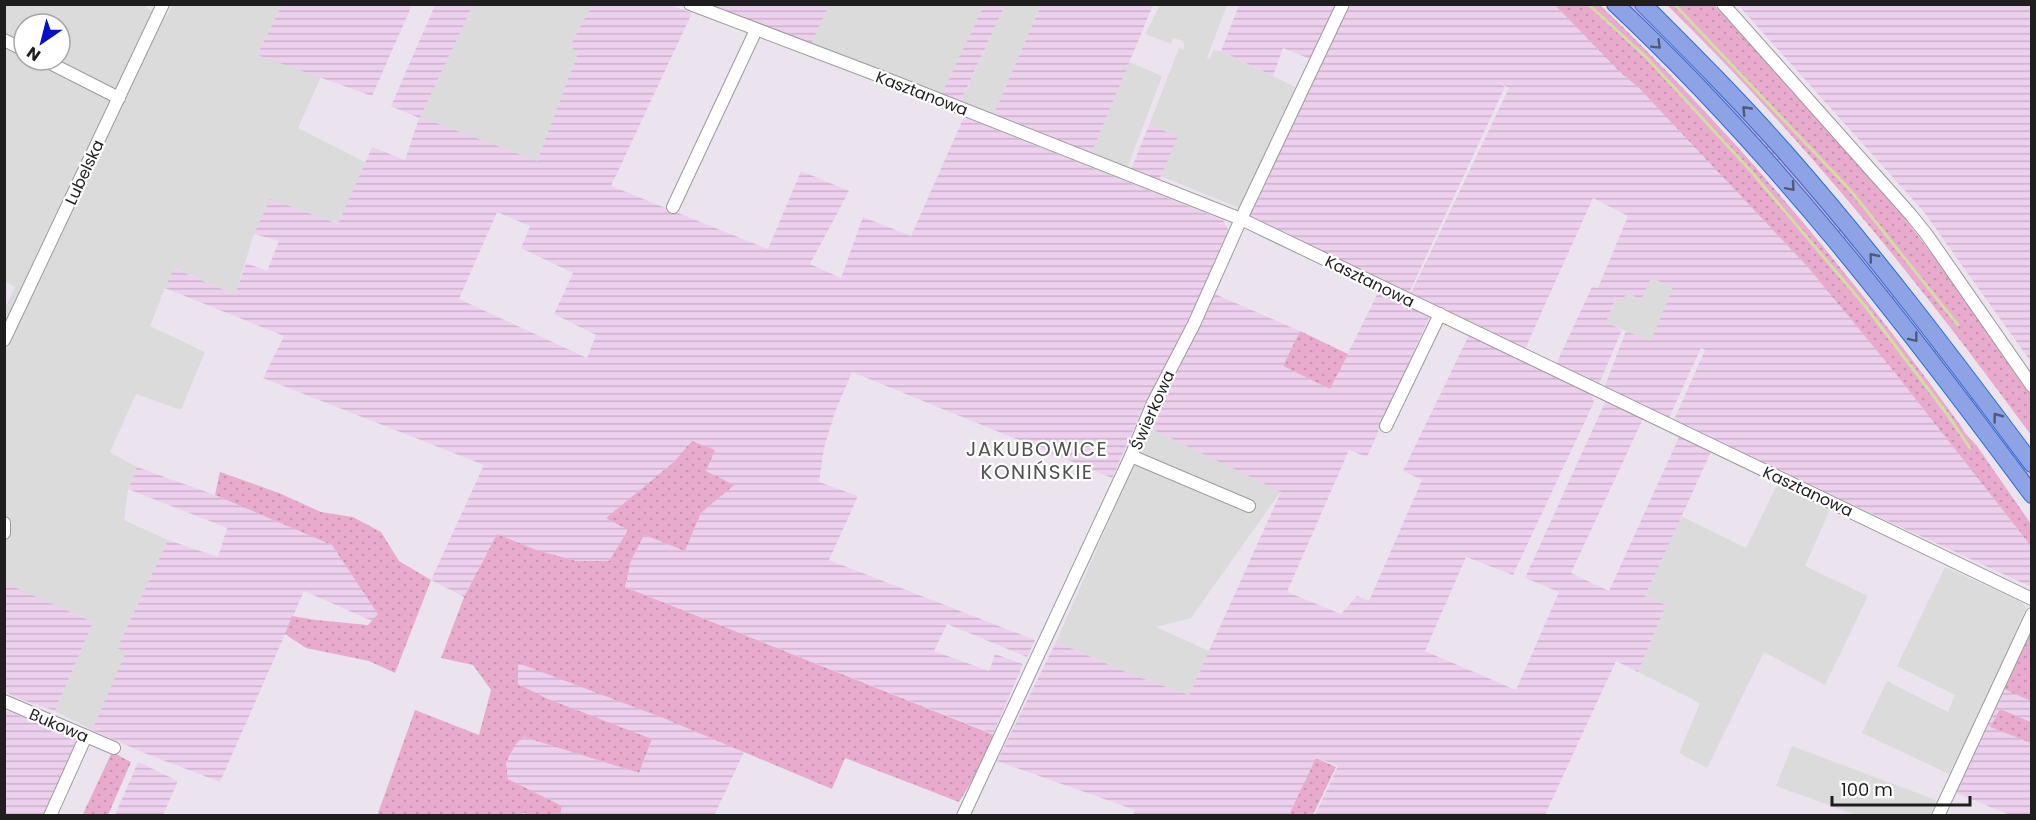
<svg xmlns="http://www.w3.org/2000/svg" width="2036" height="820" viewBox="0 0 2036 820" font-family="Poppins,sans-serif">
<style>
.residential{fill:#dbdbdc;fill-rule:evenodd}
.farmland{fill:url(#farmland-rules);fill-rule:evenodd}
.grass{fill:url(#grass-dots)}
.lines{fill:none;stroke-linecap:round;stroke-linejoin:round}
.stream{stroke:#d3dca5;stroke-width:3}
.minor-casing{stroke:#9b9b9b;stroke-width:14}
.highway-casing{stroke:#276ed7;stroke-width:18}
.minor{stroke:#fff;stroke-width:12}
.highway{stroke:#8da3e5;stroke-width:16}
.oneway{stroke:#505a78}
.labels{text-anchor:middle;stroke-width:4.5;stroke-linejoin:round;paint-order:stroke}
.street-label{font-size:16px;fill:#1e1e1e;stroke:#fff}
.quarter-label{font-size:20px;letter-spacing:1.5px;fill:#515151;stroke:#fff}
</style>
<defs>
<pattern id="farmland-rules" width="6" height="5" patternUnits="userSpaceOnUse" patternTransform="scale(1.5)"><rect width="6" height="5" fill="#edd0ed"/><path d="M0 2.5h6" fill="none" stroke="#cbb2cb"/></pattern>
<pattern id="grass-dots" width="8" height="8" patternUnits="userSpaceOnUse" patternTransform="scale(1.5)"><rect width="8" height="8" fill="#e8abcd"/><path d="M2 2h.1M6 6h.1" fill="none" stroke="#c793b0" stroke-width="1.8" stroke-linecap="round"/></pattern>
</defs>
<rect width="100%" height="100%" fill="#ebe4ef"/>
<!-- residential -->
<g class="residential">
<polygon points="1035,4 1040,6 992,120 959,106 1005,5"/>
<path d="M5 5H148L146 8 166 17 173 5H282L257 55 321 77 298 128 365 162 339 224 270 200 254 234 235 295 175 268 165 288 150 326 205 352 181 410 136 394 110 452 137 467 128 489 124 520 168 540 117 648 127 652 92 730 55 711 93 622 7 585 5 592 4 310 15 287 4 281ZM24 24H60V60H24Z"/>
<polygon points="473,5 592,5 570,46 578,53 537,161 419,117"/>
<polygon points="829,5 984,5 941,97 810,45"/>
<polygon points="1160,5 1227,5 1207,58 1210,59 1213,50 1221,51 1297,88 1239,208 1161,176 1177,136 1149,125 1179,48 1185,49 1183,41 1173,38 1171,44 1145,34"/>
<polygon points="1129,62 1162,76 1125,174 1089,159"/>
<polygon points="1651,278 1674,287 1651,342 1606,322 1617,297 1627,292 1642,298"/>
<polygon points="1150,428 1281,491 1191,618 1156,627 1209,651 1189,695 1133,675 1056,642"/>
<polygon points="1778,483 1831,507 1805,566 1868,596 1825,685 1764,652 1707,768 1679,753 1700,703 1638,672 1666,605 1645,596 1681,516 1746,548"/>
<polygon points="1945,567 2022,602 2026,608 1986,702 1949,774 1862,733 1887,681 1948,712 1955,695 1897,666"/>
<polygon points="1792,746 1936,800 1930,815 1856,815 1776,786"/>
</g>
<!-- farmland -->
<g class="farmland">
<polygon points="282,5 282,4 412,5 372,96 257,55"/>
<path d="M435 5H473L420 117 537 161 578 53 570 46 592 5H670L692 13 611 186 768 249 801 171 849 191 810 264 841 278 863 217 911 236 964 117 1223 220 1229 231 1153 403 1146 401 1112 478 852 372 835 412 824 448 819 482 858 496 829 560 1035 640 1027 657 947 624 934 651 989 671 995 654 1023 664 993 734 625 587 631 561 644 535 685 551 701 513 733 485 706 471 693 441 674 462 607 518 628 530 609 561H576L536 551 497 534 464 597 431 580 484 465 263 378 284 336 165 288 174 268 235 295 246 263 267 271 279 241 254 234 270 199 338 224 372 147 405 160 419 118 391 106ZM497 212 530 226 521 248 573 273 554 314 596 335 587 358 459 299Z"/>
<polygon points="695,5 829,5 808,50"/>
<polygon points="984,5 1005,5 958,107 939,100"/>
<polygon points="1035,5 1153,5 1089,159 991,121 1040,7"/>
<polygon points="1239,5 1336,5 1310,59 1283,48 1273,76 1221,51"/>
<polygon points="1348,5 1555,5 1620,72 1639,88 1806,264 1892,369 2031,546 2031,581 2029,586 1673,422 1705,350 1701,348 1668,420 1604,388 1626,331 1651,341 1673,287 1651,278 1641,300 1627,292 1623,300 1616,298 1606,322 1622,330 1599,384 1556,364 1592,287 1598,288 1628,216 1593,198 1525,349 1411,293 1509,88 1494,80 1505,87 1410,291 1404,292 1245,217"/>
<polygon points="1738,5 2031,5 2031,362 1924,212"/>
<polygon points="1149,125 1178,136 1158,183 1130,172"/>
<polygon points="1380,289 1430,315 1367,457 1349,450 1287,592 1341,614 1357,596 1369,601 1422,480 1403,471 1470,333 1591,394 1594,402 1513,575 1466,557 1425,651 1516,690 1559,592 1525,578 1606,400 1643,419 1571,573 1609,591 1679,437 1711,452 1645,596 1666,605 1638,672 1616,661 1545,815 1315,815 1338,766 1317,758 1289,815 1133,815 1135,810 997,761 1056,642 1133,675 1189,695 1281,492 1150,428 1215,294 1300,331 1283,366 1330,389"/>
<polygon points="137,467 215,495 332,545 379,614 372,621 304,591 220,782 144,753 92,730 126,652 117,648 168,540 218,557 227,528 128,489"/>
<polygon points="7,584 93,622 55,711 14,697 5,691 4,592"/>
<polygon points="518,662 663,718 744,752 714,816 560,815 561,806 508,779 506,762 516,744 524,737 639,773 652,740 548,699 518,684"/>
<polygon points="2004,689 2031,701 2031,722 2000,709 1990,727 2031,743 2031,815 2010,815 1956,793"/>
<polygon points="7,711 82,739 47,815 5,816 4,715"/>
<polygon points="138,762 178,781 163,815 115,815"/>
</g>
<!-- grass -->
<g class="grass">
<path d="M1555 5H1600C1734 133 1853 276 1961 426L1965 433 1977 446 2031 524V546L1892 369 1807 266 1639 88 1620 72Z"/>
<path d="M1624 5H1634C1690 60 1746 116 1798 175 1880 271 1956 371 2031 472V485L1898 306Z"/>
<path d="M1667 5H1714L1778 73 1892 202 1935 258 2031 393V435C1919 282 1803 138 1667 5Z"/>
<polygon points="1300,331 1348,354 1330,389 1283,366"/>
<polygon points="692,441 715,450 706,471 734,485 701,513 685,551 644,535 631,561 625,587 999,737 959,802 845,758 832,789 663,718 518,663 518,684 548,699 652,739 639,773 524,737 516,744 506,762 508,779 562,806 560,815 532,815 523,813 523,816 377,816 415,710 479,735 491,690 473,665 441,658 464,597 497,534 536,550 576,561 609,561 628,530 606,518 674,462"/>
<polygon points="220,472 279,493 321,512 353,517 381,532 399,561 431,580 395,673 369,661 306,648 285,634 292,616 316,620 368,625 378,614 332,545 215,495"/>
<polygon points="2031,626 2031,701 2004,689"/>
<polygon points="2000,709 2031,722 2031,743 1990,727"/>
<polygon points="112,752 131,762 108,815 82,816"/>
<polygon points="1316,758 1336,767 1313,815 1289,815"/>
</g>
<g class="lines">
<!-- stream -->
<g class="stream">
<polyline points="1588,4 1646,57 1749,169 1866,307 1947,414 1970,448"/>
<polyline points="1674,4 1851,191 1958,325"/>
</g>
<!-- minor casing -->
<g class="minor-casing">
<g id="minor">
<polyline points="690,4 877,75 1241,219 2032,599"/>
<polyline points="1723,4 1911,215 1927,235 2032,386"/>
<polyline points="4,40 24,50"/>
<polyline points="44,60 119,98"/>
<polyline points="673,207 756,30"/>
<polyline points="4,340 163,4"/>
<polyline points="1386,426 1440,314"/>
<polyline points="1131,456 1249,506"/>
<polyline points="4,523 4,533"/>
<polyline points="4,701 114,748"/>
<polyline points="50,816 86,736"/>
<polyline points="963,816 1131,456 1153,403 1194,324 1241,219 1343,4"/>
<polyline points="1938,816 2032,614"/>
</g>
</g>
<!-- highway casing -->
<g class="highway-casing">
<g id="highway">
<path d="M1615 4C1773 152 1904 322 2032 495"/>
<path d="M1643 4C1691 52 1740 101 1785 152 1873 252 1953 358 2032 464"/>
</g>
</g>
<!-- minor -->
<use href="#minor" class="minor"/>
<!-- highway -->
<use href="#highway" class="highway"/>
</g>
<!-- one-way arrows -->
<defs><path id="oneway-chevron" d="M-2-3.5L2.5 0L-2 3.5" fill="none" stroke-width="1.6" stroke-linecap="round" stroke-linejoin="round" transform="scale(1.5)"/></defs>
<g class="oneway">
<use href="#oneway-chevron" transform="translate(1657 45) rotate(45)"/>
<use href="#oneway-chevron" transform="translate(1746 110) rotate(-134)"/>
<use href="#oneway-chevron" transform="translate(1791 187) rotate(49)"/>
<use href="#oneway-chevron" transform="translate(1873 257) rotate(-129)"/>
<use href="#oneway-chevron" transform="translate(1914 338) rotate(52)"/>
<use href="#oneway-chevron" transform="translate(1997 417) rotate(-127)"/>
</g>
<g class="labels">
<!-- street labels -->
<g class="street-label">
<text transform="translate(922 93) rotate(21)" y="6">Kasztanowa</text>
<text transform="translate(84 172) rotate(-65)" y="6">Lubelska</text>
<text transform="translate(1370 281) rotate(26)" y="6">Kasztanowa</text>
<text transform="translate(1152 410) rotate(-66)" y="6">Świerkowa</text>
<text transform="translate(1808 491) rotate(25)" y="6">Kasztanowa</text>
<text transform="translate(59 725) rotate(23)" y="6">Bukowa</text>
</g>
<!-- quarter labels -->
<g class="quarter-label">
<text x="1037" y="456">JAKUBOWICE<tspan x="1037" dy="23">KONIŃSKIE</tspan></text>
</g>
</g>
<!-- border -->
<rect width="2036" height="820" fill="none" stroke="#1e1e1e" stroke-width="12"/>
<!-- north arrow -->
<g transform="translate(42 42) rotate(215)"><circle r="28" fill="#ffffff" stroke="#a5a5a5" stroke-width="1.5"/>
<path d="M0-4.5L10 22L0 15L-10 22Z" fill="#030fc9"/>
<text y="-9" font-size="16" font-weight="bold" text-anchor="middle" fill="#1e1e1e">N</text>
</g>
<!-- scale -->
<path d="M1832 796v9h138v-9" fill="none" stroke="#1e1e1e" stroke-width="3"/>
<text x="1841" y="796" font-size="18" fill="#1e1e1e" stroke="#ffffff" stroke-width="4.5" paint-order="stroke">100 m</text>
</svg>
